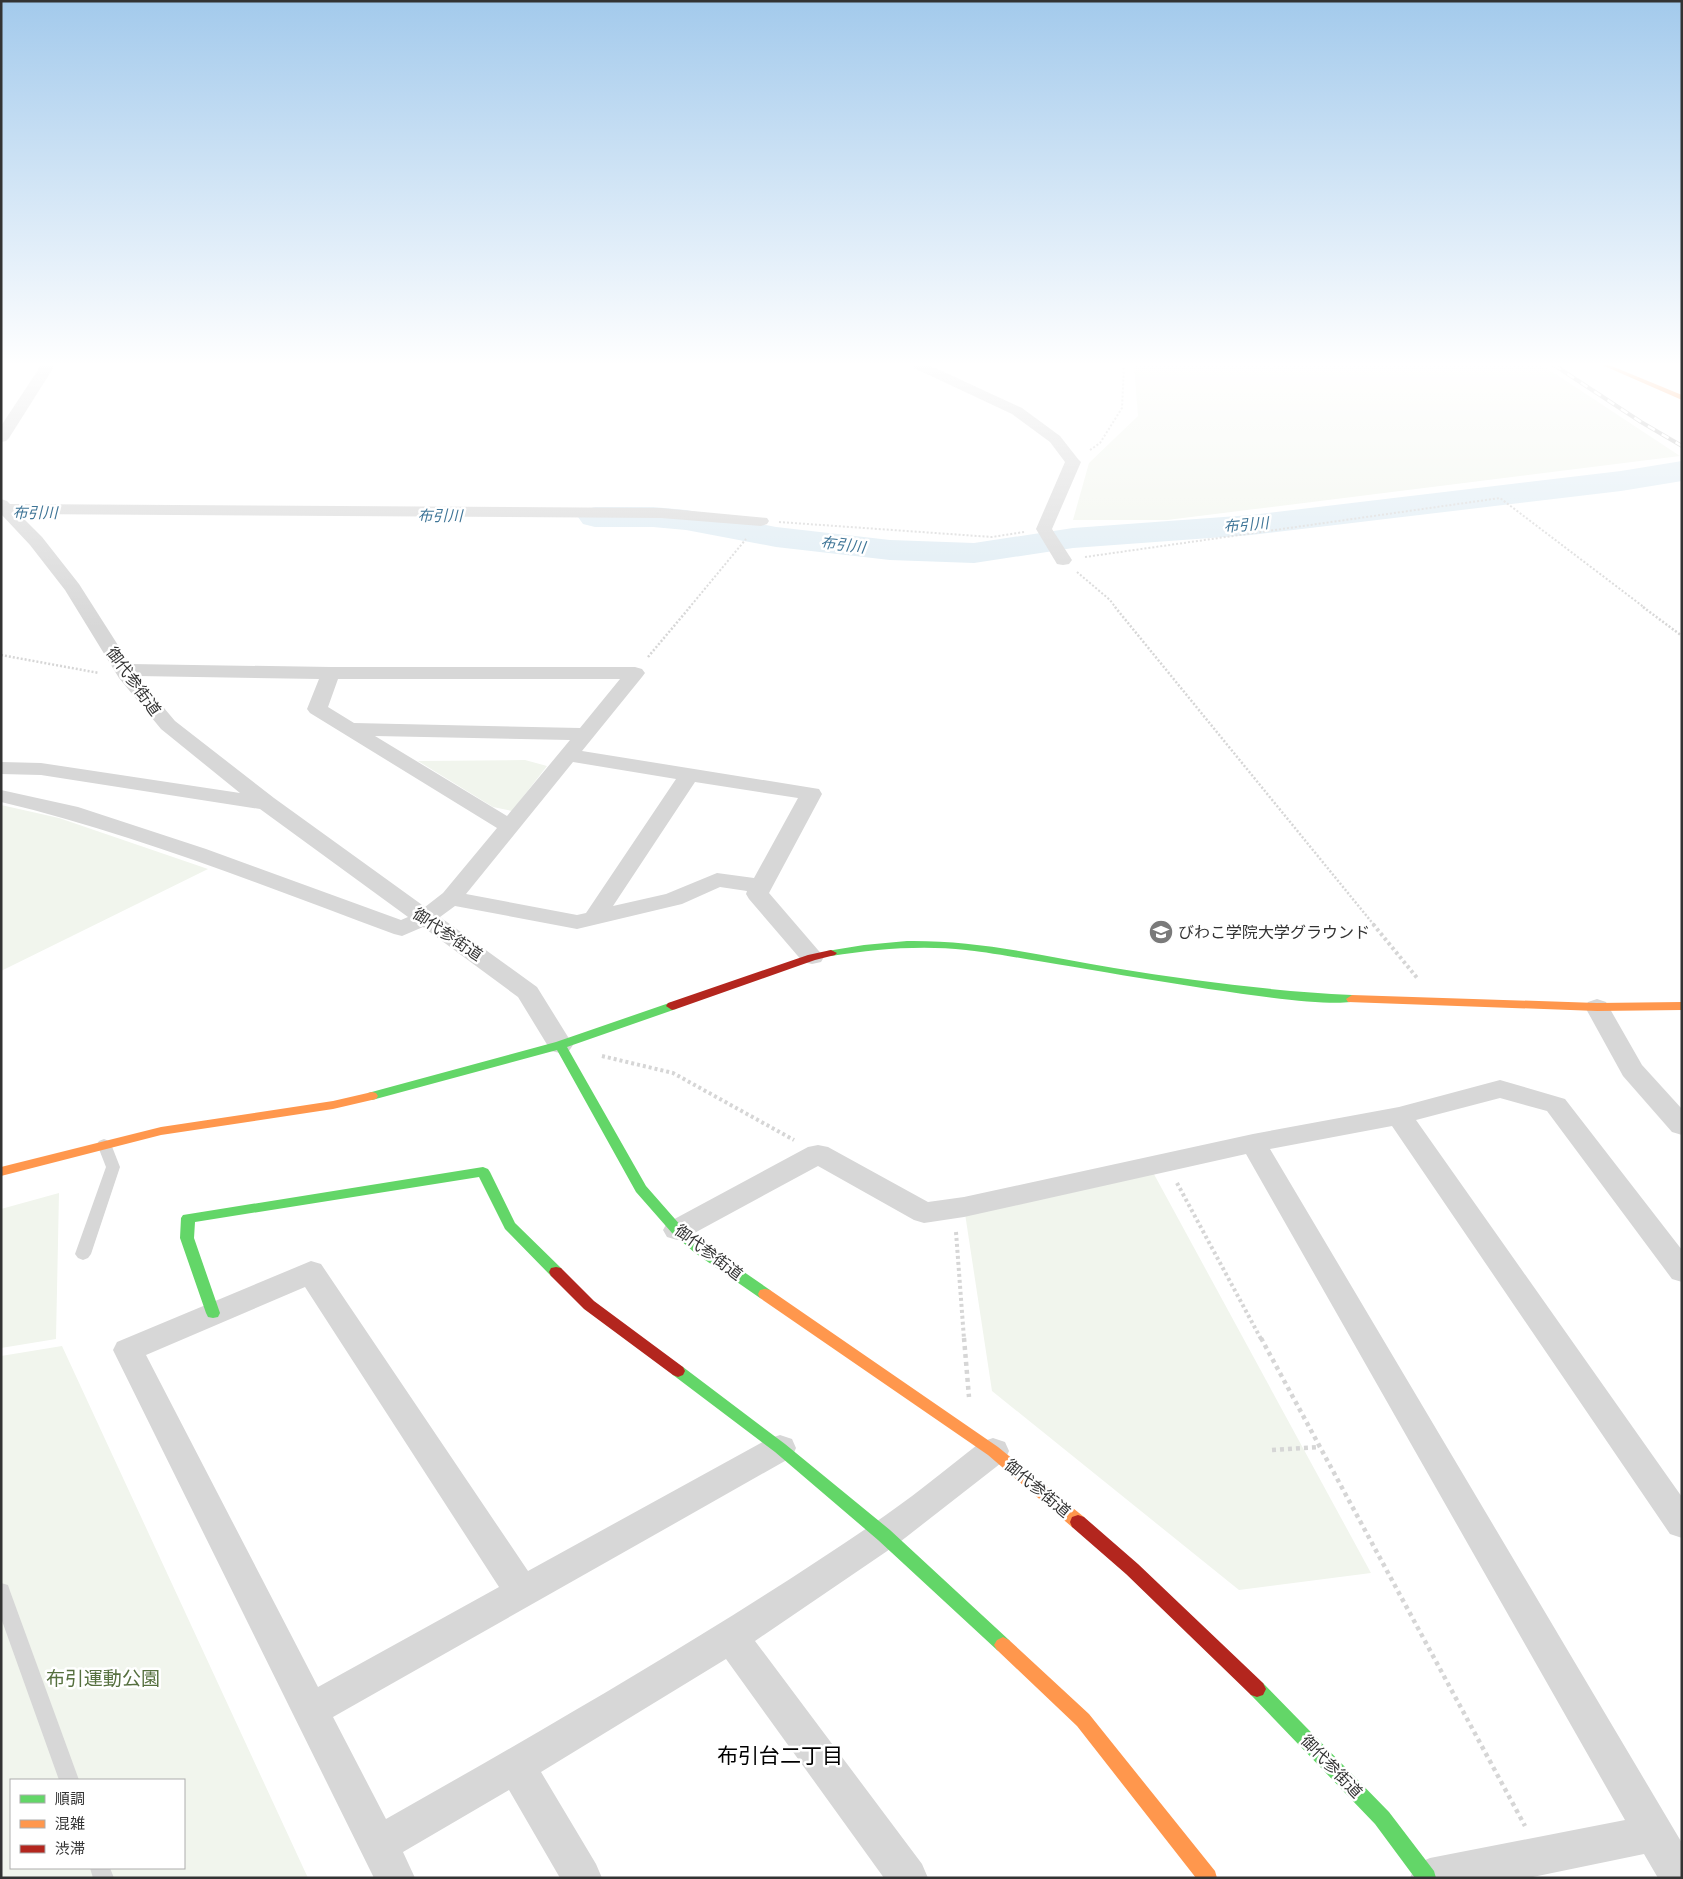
<svg xmlns="http://www.w3.org/2000/svg" width="1683" height="1879" viewBox="0 0 1683 1879" font-family="Ubuntu,'Noto Sans JP',sans-serif">
<style>
.green{fill:#f1f5ed;fill-rule:evenodd}
.lines{fill:none;stroke-linecap:round;stroke-linejoin:round}
.river{fill:#ddebf3;fill-rule:evenodd}
.path-far3{stroke:#d6d6d6;stroke-width:2;stroke-dasharray:2 2;stroke-linecap:butt}
.path-far2{stroke:#d6d6d6;stroke-width:2.5;stroke-dasharray:2 2;stroke-linecap:butt}
.path-far1{stroke:#d6d6d6;stroke-width:4;stroke-dasharray:3 3;stroke-linecap:butt}
.path{stroke:#d6d6d6;stroke-width:4.5;stroke-dasharray:4 4;stroke-linecap:butt}
.lane{fill:#d7d7d7;fill-rule:evenodd}
.street{fill:#d7d7d7;fill-rule:evenodd}
.fast{fill:#63d668;fill-rule:evenodd}
.slow{fill:#ff974d;fill-rule:evenodd}
.jam{fill:#b3261e;fill-rule:evenodd}
.rail-casing{stroke:#bebebe;stroke-width:4}
.rail{stroke:#fff;stroke-width:2.5;stroke-dasharray:8;stroke-linecap:butt}
.labels{text-anchor:middle;stroke-width:5;stroke-linejoin:round;paint-order:stroke}
.far-water-label{font-size:15px;font-style:italic;fill:#3f7597;stroke:#fff}
.street-label{font-size:16px;fill:#333;stroke:#fff}
.poi-label{font-size:16px;fill:#333;stroke:#fff;text-anchor:start}
.near-park-label{font-size:19px;fill:#56703f;stroke:#fff}
.near-neighbourhood-label{font-size:21px;fill:#000;stroke:#fff}
</style>
<rect width="100%" height="100%" fill="#fff"/>
<!-- green -->
<g class="green">
<polygon points="1134,365 1542,365 1680,456 1167,520 1073,520 1089,463 1138,416"/>
<polygon points="525,760 547,766 512,811 493,807 418,761"/>
<polygon points="1,805 59,818 208,869 1,971"/>
<polygon points="1149,1165 1371,1573 1239,1590 992,1391 964,1207"/>
<polygon points="59,1193 56,1339 1,1348 1,1209"/>
<path d="M62 1346 308 1878H1V1356ZM11 1780H184V1868H11Z"/>
</g>
<g class="lines">
<!-- river -->
<polygon class="river" points="1682,461 1682,481 1621,491 1251,535 1073,548 974,563 890,560 776,547 686,530 653,527 595,527 583,524 578,517 583,510 595,507 653,507 686,510 776,527 890,540 974,543 1073,528 1251,515 1621,471"/>
<!-- path-far3 -->
<g class="path-far3">
<polyline points="1090,450 1100,443 1122,408 1124,365"/>
<polyline points="779,522 992,537 1024,532"/>
<polyline points="1085,557 1500,498 1645,608"/>
<polyline points="1077,572 1110,600 1116,608"/>
<polyline points="689,608 746,539"/>
</g>
<!-- path-far2 -->
<g class="path-far2">
<polyline points="1115,607 1374,925"/>
<polyline points="1643,607 1682,636"/>
<polyline points="1,655 99,673"/>
<polyline points="648,657 690,607"/>
</g>
<!-- path-far1 -->
<g class="path-far1">
<polyline points="1373,924 1418,979"/>
<polyline points="602,1056 673,1073 794,1140"/>
<polyline points="1177,1183 1261,1339"/>
<polyline points="956,1232 964,1339"/>
</g>
<!-- path -->
<g class="path">
<polyline points="964,1338 969,1397"/>
<polyline points="1261,1338 1525,1826"/>
<polyline points="1272,1450 1319,1447"/>
</g>
<!-- lane -->
<g class="lane">
<polygon points="104,1139 109,1141 111,1144 120,1167 91,1254 88,1258 83,1260 78,1258 75,1254 106,1167 97,1144 99,1141"/>
<polygon points="1,1583 8,1585 10,1591 79,1780 59,1780 1,1618"/>
<polygon points="90,1868 110,1868 114,1878 93,1878"/>
</g>
<!-- street -->
<g class="street">
<polygon points="39,365 53,365 52,370 9,438 6,441 1,442 1,426 38,370"/>
<polygon points="912,365 929,365 1022,408 1060,436 1078,459 1081,462 1052,529 1072,560 1069,564 1063,565 1057,564 1036,529 1065,462 1050,442 1012,414 914,368"/>
<path d="M1 499 7 501 10 504 661 508 767 518 769 521 767 524 761 526 661 518 19 514 42 537 79 584 130 664 331 667H635L642 669 645 673 642 677 582 751 819 789 822 794 769 893 824 957 821 962 812 964 803 962 749 899 746 894 747 891 720 887 682 904 577 929 455 906 440 917 537 987 573 1045 569 1051 560 1053 551 1051 518 997 423 927 402 936 394 934C264 886 136 834 1 802V790L78 807 206 849 401 920 408 917 260 809 41 775 1 774V762L41 763 240 793 161 729 119 678 65 590 30 545 1 514ZM137 676 319 679 307 709 310 713 497 828 443 893 425 907 274 798 175 721ZM338 679H620L580 728 354 723 328 707ZM375 736 570 740 507 816ZM573 762 676 779 586 913 577 915 466 894ZM695 782 798 798 754 878 717 873 666 894 613 906Z"/>
<polygon points="1597,999 1606,1002 1642,1065 1682,1109 1682,1135 1672,1132 1623,1076 1585,1007 1588,1002"/>
<polygon points="1500,1080 1565,1099 1682,1250 1682,1282 1672,1279 1547,1111 1500,1098 1416,1120 1682,1497 1682,1538 1670,1534 1392,1126 1270,1149 1682,1843 1682,1878 1658,1878 1644,1854 1528,1878 1410,1878 1416,1864 1430,1858 1625,1820 1246,1154 964,1217 924,1223 914,1220 818,1166 687,1237 677,1240 667,1237 663,1230 667,1223 808,1147 818,1145 828,1147 928,1202 964,1197 1253,1134 1399,1107"/>
<path d="M311 1261 321 1264 528 1571 768 1439 780 1435 792 1439 796 1448 792 1457 333 1717 386 1819C550 1726 714 1632 870 1526 909 1500 945 1470 981 1442L993 1438 1005 1442 1009 1451 1005 1460 896 1545 755 1641 922 1864 928 1878H884L726 1659 541 1772 596 1864 602 1878H560L509 1790 403 1852 415 1878H374L113 1350 117 1342ZM305 1287 499 1587 318 1687 146 1355Z"/>
</g>
<!-- fast -->
<g class="fast">
<path d="M907 941C978 940 1045 956 1114 968 1193 981 1272 991 1352 995L1358 999C1340 1019 1014 954 966 950 921 945 876 949 831 956L825 953 827 951 864 945Z"/>
<polygon points="672,1002 676,1003 678,1006 676,1009 567,1047 646,1186 682,1227 705,1245 770,1290 772,1294 770,1298 765,1299 760,1298 695,1253 672,1233 636,1192 557,1050 372,1100 368,1099 366,1096 368,1093 556,1042"/>
<polygon points="483,1167 488,1169 490,1172 515,1223 561,1268 563,1272 561,1276 556,1277 551,1276 505,1229 479,1177 195,1222 194,1238 220,1313 218,1317 213,1318 208,1317 206,1313 180,1238 181,1218 183,1215"/>
<polygon points="678,1365 683,1367 785,1444 890,1530 1009,1640 1012,1645 1009,1650 1003,1653 997,1650 878,1540 775,1452 673,1375 671,1371 673,1367"/>
<polygon points="1257,1681 1263,1683 1389,1812 1434,1871 1436,1878 1415,1878 1375,1824 1251,1695 1248,1689 1251,1683"/>
</g>
<!-- slow -->
<g class="slow">
<polygon points="1602,365 1609,365 1682,395 1682,400"/>
<polygon points="1352,995 1597,1003 1682,1002 1682,1010 1597,1011 1348,1002 1346,999"/>
<polygon points="372,1092 376,1093 378,1096 376,1099 333,1109 161,1135 1,1176 1,1167 161,1127 333,1101"/>
<polygon points="765,1289 770,1290 998,1447 1084,1517 1086,1522 1084,1527 1078,1529 1072,1527 988,1455 760,1298 758,1294 760,1290"/>
<polygon points="1003,1637 1009,1640 1089,1714 1215,1871 1217,1878 1196,1878 1077,1726 997,1650 994,1645 997,1640"/>
</g>
<!-- jam -->
<g class="jam">
<polygon points="831,950 837,953 835,955 815,960 676,1009 672,1010 666,1006 668,1003 808,955"/>
<polygon points="556,1267 561,1268 594,1301 683,1367 685,1371 683,1375 678,1377 673,1375 584,1309 551,1276 549,1272 551,1268"/>
<polygon points="1078,1515 1084,1517 1138,1564 1263,1683 1266,1689 1263,1695 1257,1697 1251,1695 1126,1574 1072,1527 1070,1522 1072,1517"/>
</g>
<!-- rail casing -->
<g class="rail-casing">
<polyline id="rail" points="1554,365 1641,422 1682,446"/>
</g>
<!-- rail -->
<use href="#rail" class="rail"/>
</g>
<!-- sky -->
<linearGradient id="sky" x2="0" y2="1"><stop stop-color="#a3caec"/><stop offset="0.58" stop-color="#fff"/><stop offset="1" stop-color="#fff" stop-opacity="0"/></linearGradient>
<rect width="1683" height="628" fill="url(#sky)"/>
<!-- icons -->
<defs>
<g id="university-disc" transform="scale(1.25)"><circle r="9.5" fill="#7a7a7a" stroke="#fff"/><path d="M0-5L7-2L0 1L-7-2ZM-4 1L0 2.5L4 1V4Q0 6-4 4Z" fill="#fff"/></g>
</defs>
<g fill-rule="evenodd">
<use href="#university-disc" x="1161" y="932"/>
</g>
<g class="labels">
<!-- far-water labels -->
<g class="far-water-label">
<text x="35" y="518">布引川</text>
<text x="440" y="521">布引川</text>
<text transform="translate(1246 525) rotate(-5)" y="5">布引川</text>
<text transform="translate(843 545) rotate(7)" y="5">布引川</text>
</g>
<!-- street labels -->
<g class="street-label">
<text transform="translate(134 681) rotate(54)" y="6">御代参街道</text>
<text transform="translate(448 934) rotate(34)" y="6">御代参街道</text>
<text transform="translate(709 1252) rotate(37)" y="6">御代参街道</text>
<text transform="translate(1038 1488) rotate(40)" y="6">御代参街道</text>
<text transform="translate(1332 1766) rotate(46)" y="6">御代参街道</text>
</g>
<!-- poi labels -->
<g class="poi-label">
<text x="1178" y="938">びわこ学院大学グラウンド</text>
</g>
<!-- near-park labels -->
<g class="near-park-label">
<text x="103" y="1685">布引運動公園</text>
</g>
<!-- near-neighbourhood labels -->
<g class="near-neighbourhood-label">
<text x="780" y="1763">布引台二丁目</text>
</g>
</g>
<!-- border -->
<rect width="1683" height="1879" fill="none" stroke="#333333" stroke-width="5"/>
<!-- legend -->
<rect x="10" y="1779" width="175" height="90" fill="#ffffff" stroke="#adadad"/>
<rect x="20" y="1795" width="25" height="8" fill="#63d668" stroke="#adadad"/>
<text x="55" y="1804" font-size="15" fill="#333333">順調</text>
<rect x="20" y="1820" width="25" height="8" fill="#ff974d" stroke="#adadad"/>
<text x="55" y="1829" font-size="15" fill="#333333">混雑</text>
<rect x="20" y="1845" width="25" height="8" fill="#b3261e" stroke="#adadad"/>
<text x="55" y="1854" font-size="15" fill="#333333">渋滞</text>
</svg>
